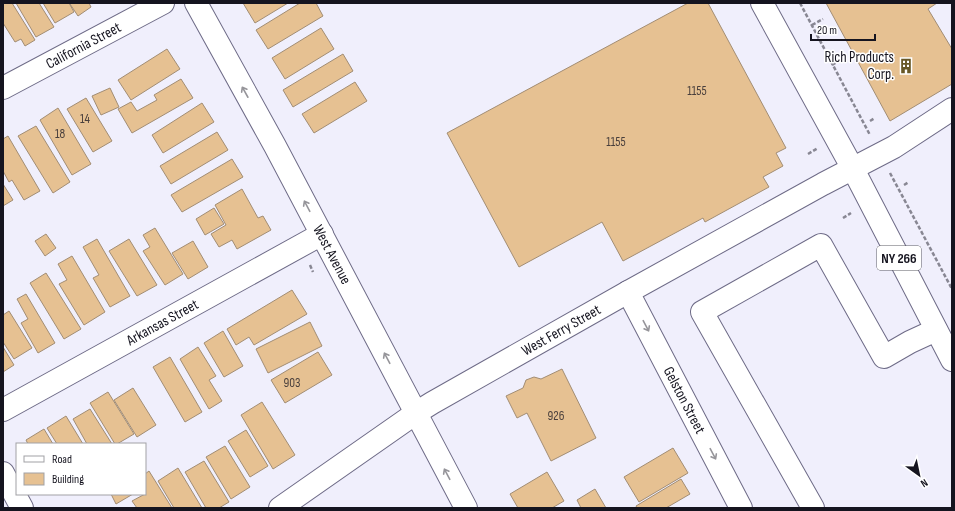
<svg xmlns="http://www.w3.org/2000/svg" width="955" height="511" viewBox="0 0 955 511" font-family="'Sofia Sans Condensed',sans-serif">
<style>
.building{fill:#e6c192;stroke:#a28d74}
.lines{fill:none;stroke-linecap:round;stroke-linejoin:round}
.minor-casing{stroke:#6e6b87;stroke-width:24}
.major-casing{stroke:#6e6b87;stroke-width:24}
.path{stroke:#888793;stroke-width:2.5;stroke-dasharray:4 2;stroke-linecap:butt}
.minor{stroke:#fff;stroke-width:22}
.major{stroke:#fff;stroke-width:22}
.oneway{stroke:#96959a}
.labels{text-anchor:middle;stroke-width:3;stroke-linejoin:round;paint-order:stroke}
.number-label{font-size:13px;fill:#493f3c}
.shield{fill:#fff;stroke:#5b5a62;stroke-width:1}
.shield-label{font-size:14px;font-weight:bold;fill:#15141f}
.street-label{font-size:15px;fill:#15141f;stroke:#fff}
.poi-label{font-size:15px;fill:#15141f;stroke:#fff;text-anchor:end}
</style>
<rect width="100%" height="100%" fill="#f0effc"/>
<!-- building -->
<g class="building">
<polygon points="3,3 12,3 35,40 25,46 21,39 15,42 3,23"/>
<polygon points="16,3 39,3 54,27 36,37"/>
<polygon points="43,3 69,3 74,12 55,23"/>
<polygon points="72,3 89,3 91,7 78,16 70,4"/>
<polygon points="243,3 288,3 255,23"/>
<polygon points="300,3 316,3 323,16 268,49 256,30"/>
<polygon points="688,3 708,3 786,148 776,153 783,166 763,177 769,187 705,222 703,218 623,261 602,222 519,267 447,133"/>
<polygon points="826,3 937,3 928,9 952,49 952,84 890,121"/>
<polygon points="321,28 334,49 285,79 272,58"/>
<polygon points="167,49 180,69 131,100 118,80"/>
<polygon points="343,54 353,71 293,107 283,90"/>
<polygon points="181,79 193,98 132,133 118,109 131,102 137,111 157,100 154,95"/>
<polygon points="355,82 367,101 314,133 302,114"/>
<polygon points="110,88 119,107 101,115 92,96"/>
<polygon points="86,98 112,141 93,152 67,109"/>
<polygon points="202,103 214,122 163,153 152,135"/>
<polygon points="58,108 91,164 72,175 40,120"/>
<polygon points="36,126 70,182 53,193 18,136"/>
<polygon points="217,132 228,150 171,184 160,166"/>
<polygon points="8,136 40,191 24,200 12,180 9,182 3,171 3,139"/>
<polygon points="232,159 243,177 182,212 171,195"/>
<polygon points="3,184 13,200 3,206"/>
<polygon points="242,189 258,218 263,216 271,230 237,249 232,240 219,247 211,234 226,225 215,205"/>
<polygon points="214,208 224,224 205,235 196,219"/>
<polygon points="155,228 183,274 165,285 143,251 150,247 143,235"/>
<polygon points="46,234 56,248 45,256 35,241"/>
<polygon points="97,239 130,296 110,307 93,278 99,275 83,247"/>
<polygon points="129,239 157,285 137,296 109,251"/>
<polygon points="193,241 208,267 188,279 172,253"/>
<polygon points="72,256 105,312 84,325 59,284 67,280 58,264"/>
<polygon points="46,273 81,329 64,339 30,283"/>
<polygon points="292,290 307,314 254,345 249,337 236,345 227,329"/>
<polygon points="26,294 55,343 38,353 21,323 28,319 17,299"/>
<polygon points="9,311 32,348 14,359 3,342 3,315"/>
<polygon points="310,322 322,346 268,373 256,349"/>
<polygon points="223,331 243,366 224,377 204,343"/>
<polygon points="3,347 14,365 3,372"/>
<polygon points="198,347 216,376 209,380 222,401 209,409 180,359"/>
<polygon points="318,352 332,375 285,403 271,380"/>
<polygon points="170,357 202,412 185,422 153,367"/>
<polygon points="562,369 596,438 551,461 527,413 517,418 506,396 523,388 526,380 534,377 541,379"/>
<polygon points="133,388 156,425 137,437 114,400"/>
<polygon points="108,392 134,434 117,444 115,444 90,403"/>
<polygon points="262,402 295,455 273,469 241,415"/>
<polygon points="90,409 112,444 87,444 73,419"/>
<polygon points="66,416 83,444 57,444 47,428"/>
<polygon points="44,429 53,444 28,444 26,440"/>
<polygon points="246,430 268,466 250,477 228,441"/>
<polygon points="225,446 250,487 231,499 206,457"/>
<polygon points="673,448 688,473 639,502 624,477"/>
<polygon points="204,461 229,502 219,508 206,508 185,472"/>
<polygon points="178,468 202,508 174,508 158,481"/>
<polygon points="149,471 172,508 137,508 132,501 145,494 145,474"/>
<polygon points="547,472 564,501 552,508 518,508 510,494"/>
<polygon points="681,479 690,494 666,508 637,508 636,506"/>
<polygon points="595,489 606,508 581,508 577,500"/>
<polygon points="111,494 133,494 116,504"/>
</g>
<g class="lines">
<!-- minor casing -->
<g class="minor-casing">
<g id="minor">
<path id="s1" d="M196 3 275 146 466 508"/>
<path id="s2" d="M3 88 163 3"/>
<path id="s3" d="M628 292 741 508"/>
<path id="s4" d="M3 410 322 234"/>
<polyline points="3,473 22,508"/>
<path id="s5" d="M280 508 416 413 432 403 628 292 823 184 894 147 952 109"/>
<polyline points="813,508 702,312 821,245 884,357 910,342 936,330"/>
</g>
</g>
<!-- major casing -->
<g class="major-casing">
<polyline id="major" points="762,3 853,169 952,360"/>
</g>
<!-- path -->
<g class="path">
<polyline points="800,3 870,135"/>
<polyline points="812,25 823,19"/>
<polyline points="832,65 844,58"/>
<polyline points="870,121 875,118"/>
<polyline points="808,154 818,148"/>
<polyline points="890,173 952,289"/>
<polyline points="904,185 909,182"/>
<polyline points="843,218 851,213"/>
<polyline points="310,265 313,272"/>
</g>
<!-- minor -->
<use href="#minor" class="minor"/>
<!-- major -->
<use href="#major" class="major"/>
</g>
<!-- one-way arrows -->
<defs><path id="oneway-shaft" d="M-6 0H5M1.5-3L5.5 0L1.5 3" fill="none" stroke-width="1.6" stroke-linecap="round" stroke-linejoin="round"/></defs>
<g class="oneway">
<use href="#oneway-shaft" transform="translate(245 92) rotate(-119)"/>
<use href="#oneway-shaft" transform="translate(307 206) rotate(-118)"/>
<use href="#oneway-shaft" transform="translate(646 326) rotate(62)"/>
<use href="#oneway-shaft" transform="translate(387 358) rotate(-118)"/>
<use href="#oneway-shaft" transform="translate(713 454) rotate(62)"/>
<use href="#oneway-shaft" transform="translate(447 474) rotate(-118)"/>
</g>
<!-- icons -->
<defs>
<g id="building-bare" transform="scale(1.2)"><path d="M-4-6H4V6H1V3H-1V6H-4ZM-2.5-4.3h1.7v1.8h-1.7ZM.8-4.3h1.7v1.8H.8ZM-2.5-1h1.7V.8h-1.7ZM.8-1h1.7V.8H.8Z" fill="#675725" stroke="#fff" stroke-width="2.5" paint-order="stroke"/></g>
</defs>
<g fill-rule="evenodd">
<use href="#building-bare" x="906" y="66"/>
</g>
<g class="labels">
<!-- number labels -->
<g class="number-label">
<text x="697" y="95">1155</text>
<text x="85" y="123">14</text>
<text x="60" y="138">18</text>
<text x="616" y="146">1155</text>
<text x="292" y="387">903</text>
<text x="556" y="420">926</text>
</g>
<!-- shield labels -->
<rect class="shield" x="877" y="246" width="44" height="24" rx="3"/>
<g class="shield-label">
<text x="899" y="263">NY 266</text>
</g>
<!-- street labels -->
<g class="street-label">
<text dy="5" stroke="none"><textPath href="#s2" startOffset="91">California Street</textPath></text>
<text dy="5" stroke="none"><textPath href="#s1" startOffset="286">West Avenue</textPath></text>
<text dy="5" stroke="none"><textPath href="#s4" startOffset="182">Arkansas Street</textPath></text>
<text dy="5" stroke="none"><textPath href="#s5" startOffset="333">West Ferry Street</textPath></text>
<text dy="5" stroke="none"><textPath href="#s3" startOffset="122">Gelston Street</textPath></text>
</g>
<!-- poi labels -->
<g class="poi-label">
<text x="894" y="62">Rich Products<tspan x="894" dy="17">Corp.</tspan></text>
</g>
</g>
<!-- border -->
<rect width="955" height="511" fill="none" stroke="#15141f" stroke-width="8"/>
<!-- legend -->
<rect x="16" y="443" width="130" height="52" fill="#ffffff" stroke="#a1a1a5"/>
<rect x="24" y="456" width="20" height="6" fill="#ffffff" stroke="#a1a1a5"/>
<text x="52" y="463" font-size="12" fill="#15141f">Road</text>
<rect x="24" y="473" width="20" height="12" fill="#e6c192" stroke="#a1a1a5"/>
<text x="52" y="483" font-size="12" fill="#15141f">Building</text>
<!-- north arrow -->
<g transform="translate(919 475) rotate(147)" stroke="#ffffff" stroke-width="3" paint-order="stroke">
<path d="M0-3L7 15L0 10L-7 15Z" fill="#15141f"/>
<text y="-6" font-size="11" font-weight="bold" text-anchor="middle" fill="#15141f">N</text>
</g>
<!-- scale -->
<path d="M811 34v6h64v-6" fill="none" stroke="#15141f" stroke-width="2"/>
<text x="817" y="34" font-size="12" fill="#15141f" stroke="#ffffff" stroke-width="3" paint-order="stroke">20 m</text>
</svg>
